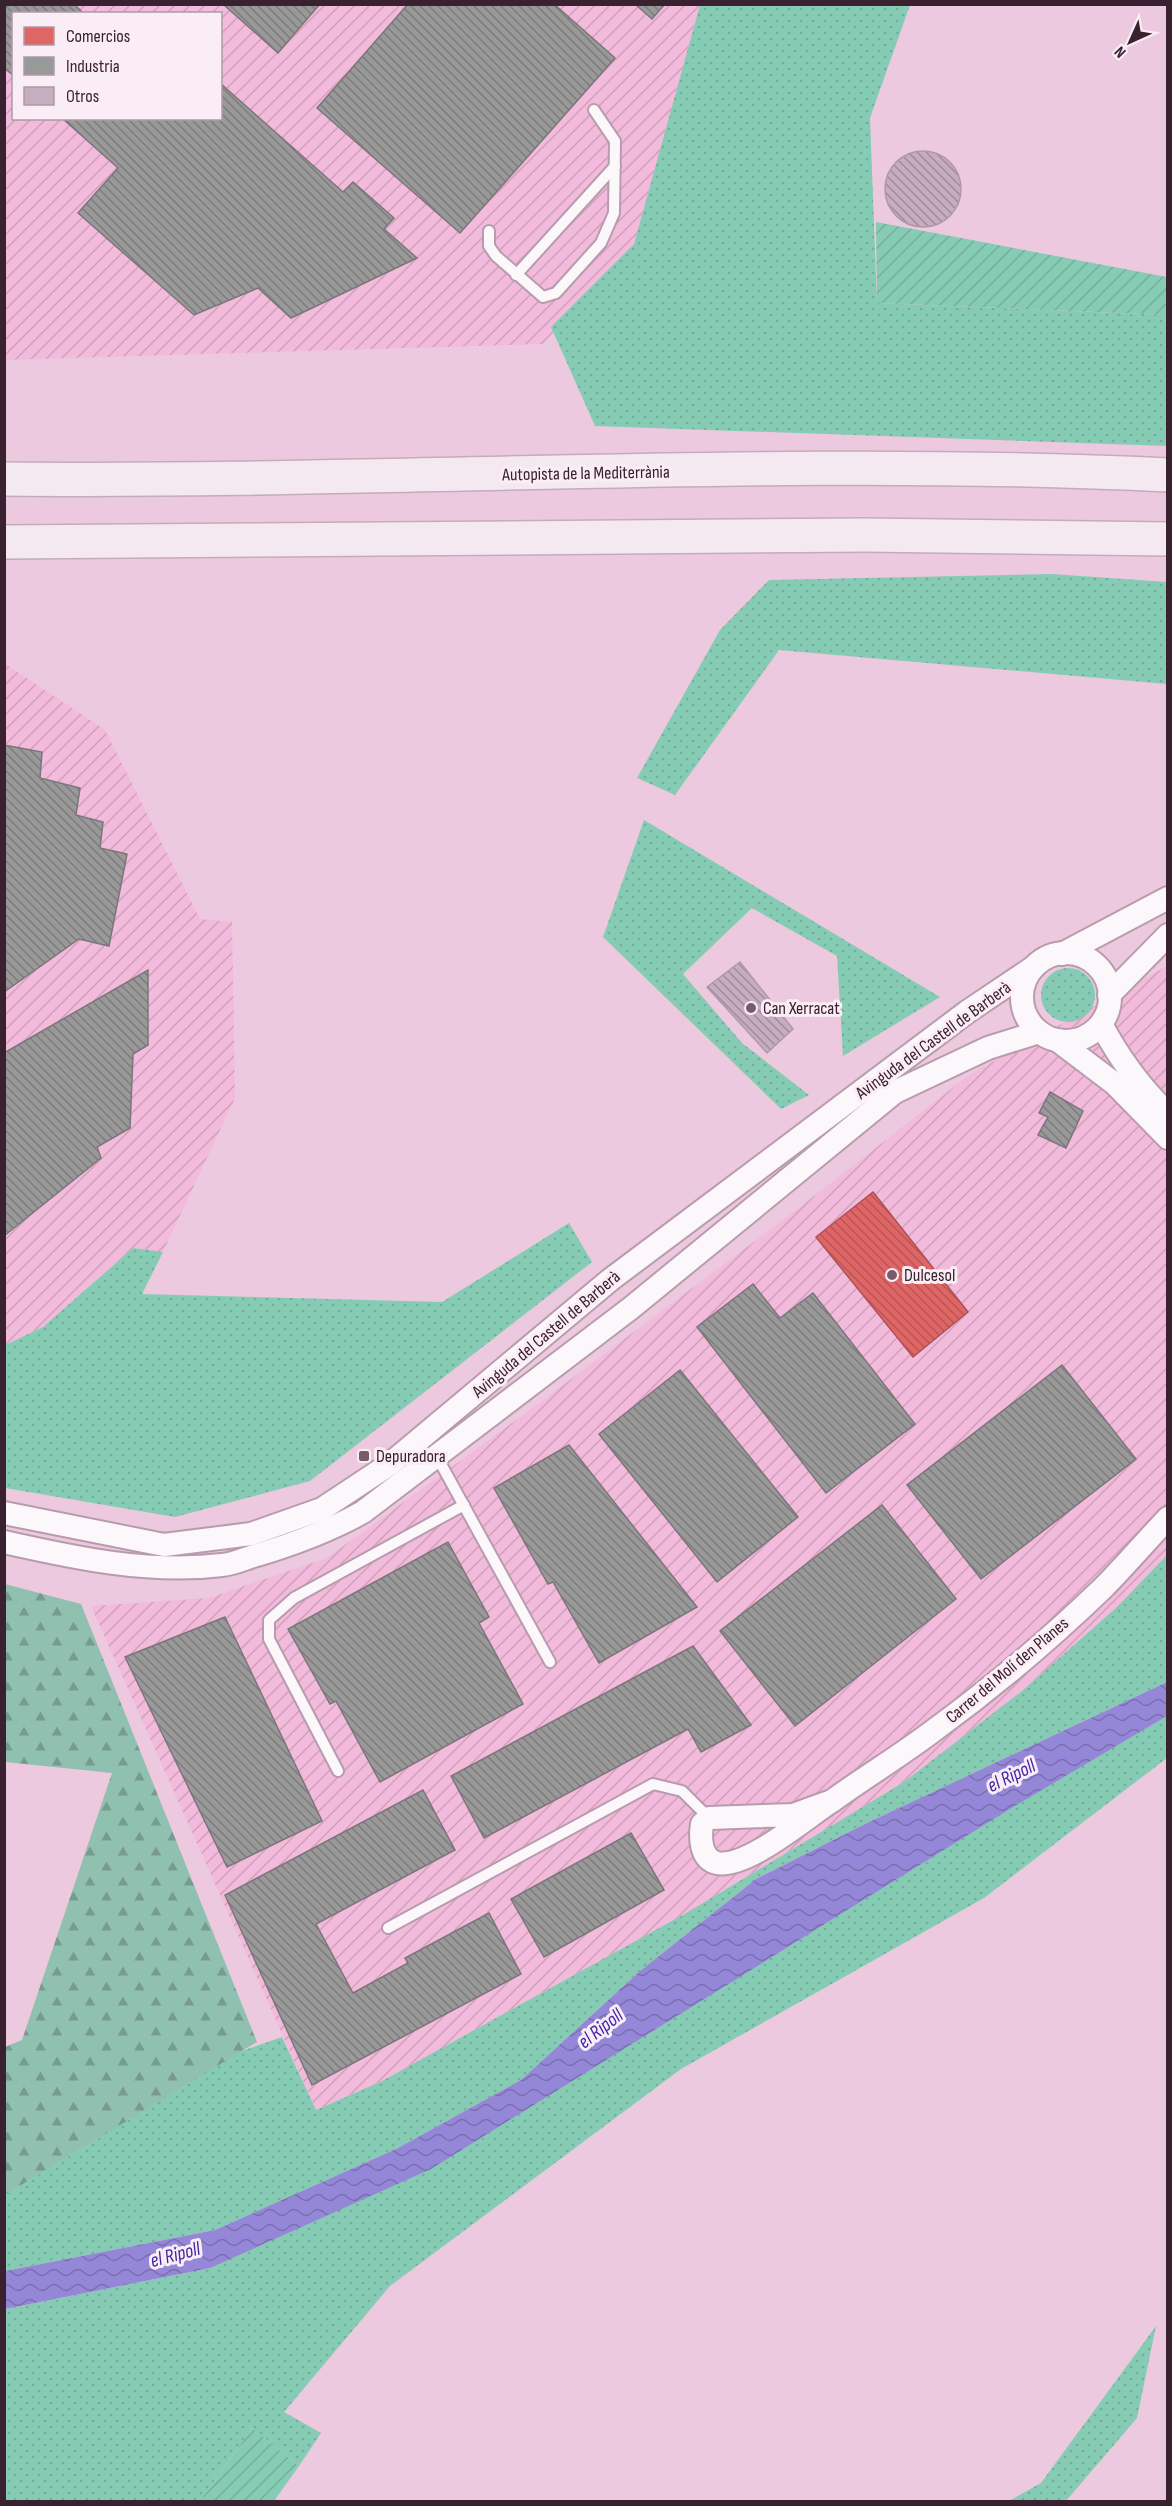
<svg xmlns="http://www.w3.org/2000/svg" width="1172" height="2506" viewBox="0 0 1172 2506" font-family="'Sofia Sans Condensed',sans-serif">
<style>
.industrial{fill:url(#industrial-furrows);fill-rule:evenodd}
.grass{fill:url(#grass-dots)}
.forest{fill:url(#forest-firs)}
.garden{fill:url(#garden-furrows)}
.water{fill:url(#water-waves)}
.shops{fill:url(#shops-back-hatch);stroke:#ae5156;stroke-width:1.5}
.industry{fill:url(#industry-back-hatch);stroke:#7c757a;stroke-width:1.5}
.building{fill:url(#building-back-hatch);stroke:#b098aa;stroke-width:1.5}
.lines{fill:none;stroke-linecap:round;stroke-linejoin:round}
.lane-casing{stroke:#b89cad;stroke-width:14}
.street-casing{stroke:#b89cad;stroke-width:26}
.highway-casing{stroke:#c4acba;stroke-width:36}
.lane{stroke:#fcf7fa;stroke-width:10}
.street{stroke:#fcf7fa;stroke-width:22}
.highway{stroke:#f4e9f0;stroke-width:33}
.poi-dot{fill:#785c6d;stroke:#fbedf5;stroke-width:2}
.labels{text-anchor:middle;stroke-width:6;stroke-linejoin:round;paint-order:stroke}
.street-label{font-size:18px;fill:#392130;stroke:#fbedf5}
.poi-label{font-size:18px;fill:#392130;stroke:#fbedf5;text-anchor:start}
.water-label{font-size:20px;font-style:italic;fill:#4027a6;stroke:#fbedf5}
</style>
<defs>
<pattern id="industrial-furrows" width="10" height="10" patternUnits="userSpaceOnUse" patternTransform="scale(1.5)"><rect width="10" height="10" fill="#f2badb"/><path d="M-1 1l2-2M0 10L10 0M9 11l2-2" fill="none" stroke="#d0a0bc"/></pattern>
<pattern id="grass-dots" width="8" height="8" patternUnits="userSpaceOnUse" patternTransform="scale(1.5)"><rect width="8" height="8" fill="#86ccb5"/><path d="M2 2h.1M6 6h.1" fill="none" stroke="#74af9c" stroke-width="1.8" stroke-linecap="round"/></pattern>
<pattern id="forest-firs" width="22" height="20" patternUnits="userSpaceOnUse" patternTransform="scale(1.5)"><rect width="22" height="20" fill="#90c0af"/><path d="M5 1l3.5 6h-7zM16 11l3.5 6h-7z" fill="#779c8f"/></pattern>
<pattern id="garden-furrows" width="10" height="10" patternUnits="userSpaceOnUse" patternTransform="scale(1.5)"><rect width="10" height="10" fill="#86ccb5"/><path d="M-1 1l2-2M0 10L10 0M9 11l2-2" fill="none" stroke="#74af9c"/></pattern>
<pattern id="water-waves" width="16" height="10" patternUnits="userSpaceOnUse" patternTransform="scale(1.5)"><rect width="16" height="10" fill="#9587d8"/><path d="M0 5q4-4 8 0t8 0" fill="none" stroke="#7b6eb0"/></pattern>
<pattern id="shops-back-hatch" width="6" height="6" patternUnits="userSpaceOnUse" patternTransform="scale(1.5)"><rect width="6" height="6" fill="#e06666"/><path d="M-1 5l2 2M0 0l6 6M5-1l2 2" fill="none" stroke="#b75454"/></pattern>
<pattern id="industry-back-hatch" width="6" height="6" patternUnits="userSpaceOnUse" patternTransform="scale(1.5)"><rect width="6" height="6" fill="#999"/><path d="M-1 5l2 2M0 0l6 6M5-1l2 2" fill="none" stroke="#7e7c7d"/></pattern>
<pattern id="building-back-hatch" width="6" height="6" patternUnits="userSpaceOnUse" patternTransform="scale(1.5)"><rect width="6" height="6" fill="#c6adc0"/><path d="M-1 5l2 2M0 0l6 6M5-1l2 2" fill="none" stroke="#a28c9c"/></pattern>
</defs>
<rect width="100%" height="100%" fill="#ecc9de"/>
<!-- industrial -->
<g class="industrial">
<path d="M4 5H700L634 244 543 344 5 360ZM14 14H220V118H14Z"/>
<polygon points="4,663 105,730 200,919 232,922 235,1098 163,1252 133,1248 43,1327 5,1345"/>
<polygon points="1167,966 1167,1555 1117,1607 1022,1691 904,1782 688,1912 382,2081 316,2110 91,1606 209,1598 327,1558 527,1412 795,1211 969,1075"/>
</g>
<!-- grass -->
<g class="grass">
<polygon points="700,5 910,5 870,118 877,303 1167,315 1167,446 595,426 551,327 634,244"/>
<polygon points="1052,574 1167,582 1167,684 779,650 675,795 637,778 720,630 769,580"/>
<polygon points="644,820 940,997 843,1056 837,956 752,908 683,974 742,1043 809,1095 781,1109 603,937"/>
<circle cx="1068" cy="995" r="27"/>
<polygon points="569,1223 592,1262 310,1481 175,1517 5,1488 5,1345 43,1327 133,1248 163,1252 142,1294 442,1302"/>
<polygon points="1167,1555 1167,1682 867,1823 756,1879 640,1971 521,2080 398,2148 215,2230 5,2271 5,2195 239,2052 282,2037 316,2110 382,2081 688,1912 904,1782 1022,1691 1117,1607"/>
<polygon points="1167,1716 1167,1758 984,1898 681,2069 390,2286 284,2412 321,2433 299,2466 252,2428 200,2501 5,2502 5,2309 210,2268"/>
<polygon points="1156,2326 1137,2418 1066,2501 1009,2501 1041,2483"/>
</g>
<!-- forest -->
<polygon class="forest" points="5,1584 81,1604 257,2042 5,2195 5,2047 22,2040 112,1773 5,1762"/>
<!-- garden -->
<g class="garden">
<polygon points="876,222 1167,277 1167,315 877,303"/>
<polygon points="252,2428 299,2466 274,2501 200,2501"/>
</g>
<!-- water -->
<polygon class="water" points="1167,1682 1167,1716 1013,1807 431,2169 210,2268 5,2309 5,2271 215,2230 398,2148 521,2080 640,1971 756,1879 867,1823"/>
<!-- shops -->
<polygon class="shops" points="873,1192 968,1312 913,1357 816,1237"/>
<!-- industry -->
<g class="industry">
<polygon points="4,4 74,4 84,14 14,14 14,76 4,68"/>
<polygon points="223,4 320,4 278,53"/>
<polygon points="408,4 554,4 615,58 460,233 317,108"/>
<polygon points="635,4 665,4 652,19"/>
<polygon points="220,83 343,192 353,182 394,218 384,229 417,258 291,318 258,288 194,315 78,213 118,168 62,118 220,118"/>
<polygon points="4,745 42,752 40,778 80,788 76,815 103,822 100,848 127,854 109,946 79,939 4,992"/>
<polygon points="148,970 148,1045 133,1054 130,1128 97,1147 101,1158 4,1236 4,1053"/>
<polygon points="1050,1092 1083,1111 1066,1148 1038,1135 1048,1117 1039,1113"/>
<polygon points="753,1284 780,1318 813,1293 915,1424 826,1493 697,1327"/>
<polygon points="1062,1365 1136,1459 981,1579 907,1485"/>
<polygon points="680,1370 798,1517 717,1582 599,1434"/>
<polygon points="569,1445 697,1607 599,1663 553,1582 548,1584 494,1488"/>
<polygon points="882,1505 956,1599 795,1726 720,1631"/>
<polygon points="448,1542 489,1617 479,1623 523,1704 380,1782 336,1701 330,1704 288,1629"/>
<polygon points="225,1617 322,1821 227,1867 125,1657"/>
<polygon points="693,1646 751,1725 701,1752 688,1729 484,1838 451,1776"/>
<polygon points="423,1790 455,1850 316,1924 353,1993 408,1963 405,1958 489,1913 521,1974 312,2085 225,1895"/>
<polygon points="631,1833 664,1890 544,1957 511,1899"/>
</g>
<!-- building -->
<g class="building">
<circle cx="923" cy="189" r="38"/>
<polygon points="740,962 793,1029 767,1053 707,987"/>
</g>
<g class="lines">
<!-- lane casing -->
<g class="lane-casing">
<g id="lane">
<polyline points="489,231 489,246 496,256 543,297 556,293 601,243 614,213 615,141 594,110"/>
<polyline points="516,275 615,166"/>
<polyline points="436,1455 550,1662"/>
<polyline points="338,1771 269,1639 269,1620 294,1598 464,1505"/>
<polyline points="388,1928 653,1784 682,1791 709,1818"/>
</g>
</g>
<!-- street casing -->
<g class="street-casing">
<g id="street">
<circle cx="1066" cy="997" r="44"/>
<polyline points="1062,954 1168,898"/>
<polyline points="1109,995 1168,935"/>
<path d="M1101 1024C1119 1058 1140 1087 1168 1114"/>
<polyline points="1057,1040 1115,1084 1168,1138"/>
<polyline points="4,1513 164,1545 251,1534 322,1509 390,1464 610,1280 967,1012 1034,967"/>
<path d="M4 1542C75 1558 149 1574 222 1565 234 1564 246 1558 257 1555 294 1544 329 1531 363 1512L631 1308 895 1092 988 1048 1039 1032"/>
<path d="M829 1802 793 1815 709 1818 702 1824C700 1837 700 1859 717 1863 747 1869 808 1816 832 1801 865 1777 900 1756 933 1731 992 1688 1050 1639 1103 1588 1125 1566 1146 1541 1168 1518"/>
</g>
</g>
<!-- highway casing -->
<g class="highway-casing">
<g id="highway">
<path d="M4 479C392 483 780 456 1168 475"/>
<polyline points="4,542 865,535 1168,539"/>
</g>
</g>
<!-- lane -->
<use href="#lane" class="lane"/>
<!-- street -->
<use href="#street" class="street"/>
<!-- highway -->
<use href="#highway" class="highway"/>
</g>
<!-- markers -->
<g class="poi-dot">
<circle cx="751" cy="1008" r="6"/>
<circle cx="892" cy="1275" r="6"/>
<rect x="358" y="1450" width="12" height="12" rx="3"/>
</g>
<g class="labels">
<!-- street labels -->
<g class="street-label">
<text transform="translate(586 473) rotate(-1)" y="6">Autopista de la Mediterrània</text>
<text transform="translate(933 1040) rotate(-36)" y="6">Avinguda del Castell de Barberà</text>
<text transform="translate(546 1334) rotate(-40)" y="6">Avinguda del Castell de Barberà</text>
<text transform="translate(1007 1670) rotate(-40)" y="6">Carrer del Molí den Planes</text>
</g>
<!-- poi labels -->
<g class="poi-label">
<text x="763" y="1014">Can Xerracat</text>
<text x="904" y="1281">Dulcesol</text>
<text x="376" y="1462">Depuradora</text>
</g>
<!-- water labels -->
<g class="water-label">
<text transform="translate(1011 1775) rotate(-26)" y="7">el Ripoll</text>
<text transform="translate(600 2028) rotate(-38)" y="7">el Ripoll</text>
<text transform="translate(175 2254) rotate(-15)" y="7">el Ripoll</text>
</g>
</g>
<!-- border -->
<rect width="1172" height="2506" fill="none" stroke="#392130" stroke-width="12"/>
<!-- legend -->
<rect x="12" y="12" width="210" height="108" fill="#fbedf5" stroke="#ad9ba6" stroke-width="1.5"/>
<rect x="24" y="27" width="30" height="18" fill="#e06666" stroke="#ad9ba6" stroke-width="1.5"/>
<text x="66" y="42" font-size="18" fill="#392130">Comercios</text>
<rect x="24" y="57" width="30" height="18" fill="#999999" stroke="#ad9ba6" stroke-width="1.5"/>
<text x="66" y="72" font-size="18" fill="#392130">Industria</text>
<rect x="24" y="87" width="30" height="18" fill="#c6adc0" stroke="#ad9ba6" stroke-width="1.5"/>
<text x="66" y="102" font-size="18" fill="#392130">Otros</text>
<!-- north arrow -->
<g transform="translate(1130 42) rotate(225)" stroke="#fbedf5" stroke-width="4.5" paint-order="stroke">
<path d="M0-4.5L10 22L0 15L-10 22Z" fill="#392130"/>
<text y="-9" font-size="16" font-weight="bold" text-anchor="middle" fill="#392130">N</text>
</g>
</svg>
